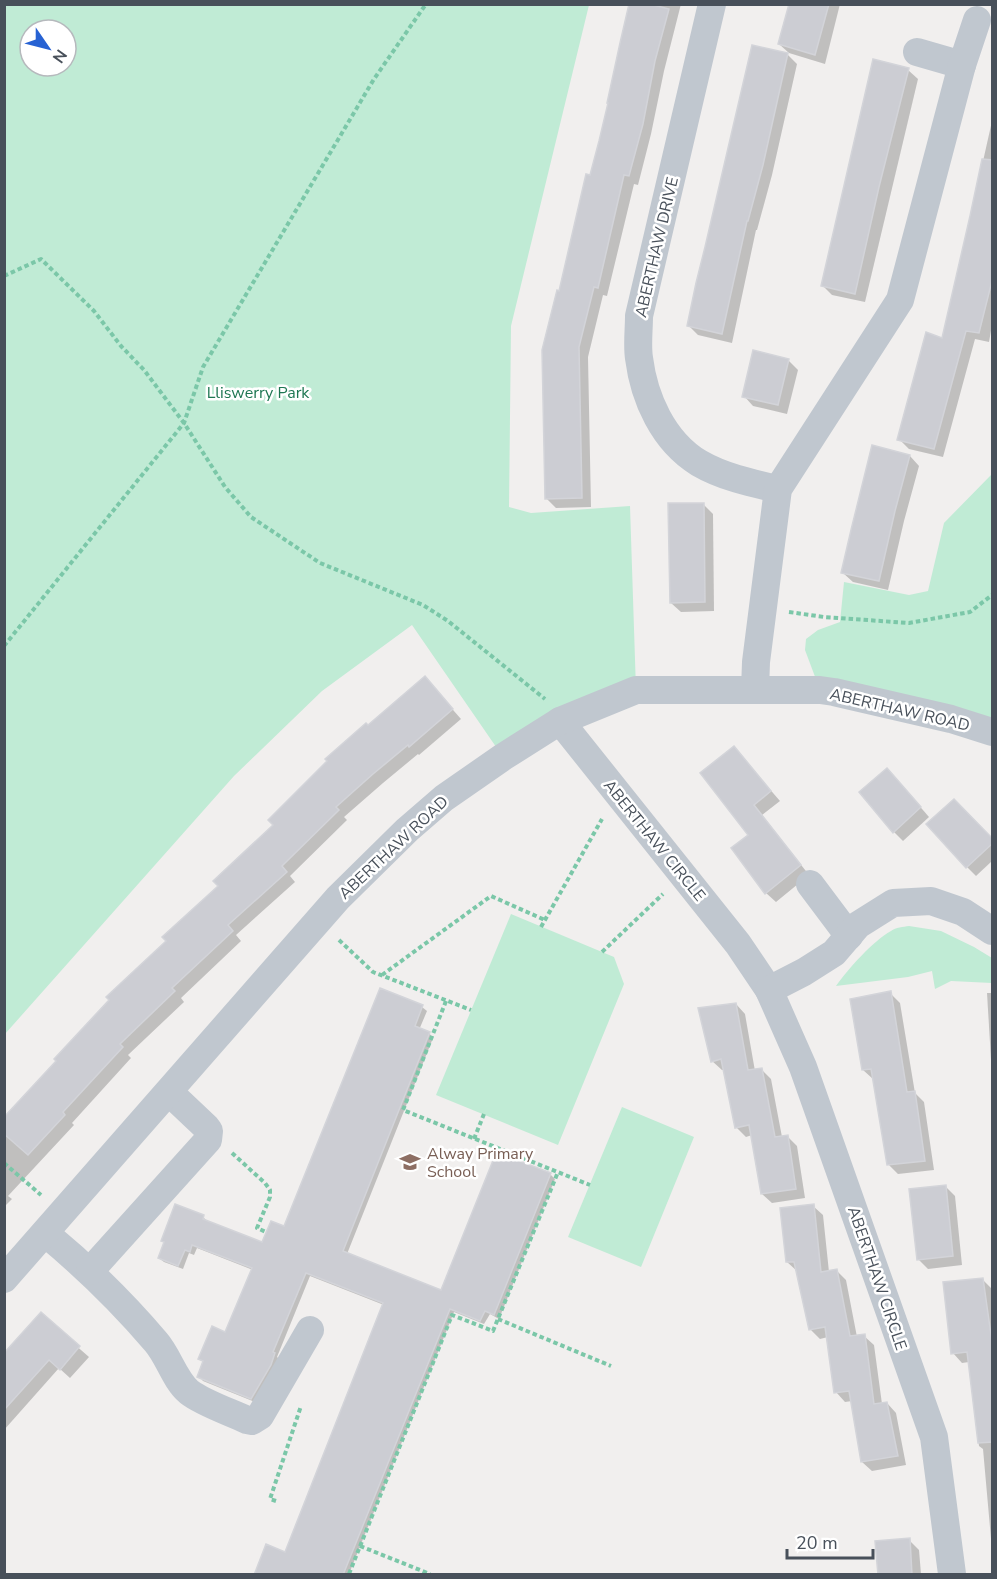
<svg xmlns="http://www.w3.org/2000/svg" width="997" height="1579" viewBox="0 0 997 1579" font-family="'Nunito Sans',sans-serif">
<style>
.green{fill:#c0ebd5;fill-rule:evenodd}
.shadow{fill:#0003}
.building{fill:#cccdd3;stroke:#d3d4d9;stroke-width:1.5}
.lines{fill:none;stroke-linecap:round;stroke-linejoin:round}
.path{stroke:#7bc7a8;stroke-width:4;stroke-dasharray:4.5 3;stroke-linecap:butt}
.minor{stroke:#c0c7cf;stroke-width:28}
.labels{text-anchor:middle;stroke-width:5;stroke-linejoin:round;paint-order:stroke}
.street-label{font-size:16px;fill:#48505a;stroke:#fff}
.park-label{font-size:16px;fill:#1e7652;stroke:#fff}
.education-label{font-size:16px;fill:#785e54;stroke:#fff;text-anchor:start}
</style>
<rect width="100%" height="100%" fill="#f1efee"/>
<!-- green -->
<g class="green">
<path d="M4 5H589L511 326 509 507 531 513 630 506 636 690 503 757 412 625 322 691 234 776 5 1034ZM30 30H66V66H30Z"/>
<polygon points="992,474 992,732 820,690 805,650 806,639 818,630 840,622 844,582 909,595 928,591 944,523"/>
<polygon points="511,914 614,957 624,984 558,1145 436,1095"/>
<path d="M909 926 941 931 974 947 992 958V983L951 981 935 989 932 971 908 977 836 986C848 969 873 941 891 931 896 927 903 927 909 926Z"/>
<polygon points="622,1107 694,1137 641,1267 568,1237"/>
</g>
<!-- shadow -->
<g class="shadow">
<polygon points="631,4 681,4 664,71 651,134 638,185 634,184 607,296 603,295 588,357 591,507 556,508 546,498 561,293 591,176"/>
<polygon points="789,4 840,4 825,64 789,53 779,44"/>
<polygon points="787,54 797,64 772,175 757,230 756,230 732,343 698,335 689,326"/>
<polygon points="908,70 918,79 865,302 832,295 822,285"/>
<polygon points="992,121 992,325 989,342 975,339 943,457 909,449 899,439 943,340"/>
<polygon points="788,360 798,370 787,414 753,406 744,396"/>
<polygon points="873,447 910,456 919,466 904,521 888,590 853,582 843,573"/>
<polygon points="703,504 713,514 714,611 681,612 671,603"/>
<polygon points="425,678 461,719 419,755 418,754 383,783 344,817 347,820 290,876 295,882 236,935 241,941 181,998 184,1002 128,1055 131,1058 72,1123 74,1125 8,1196 12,1199 4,1207 4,1119 275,825 368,727"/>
<polygon points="734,748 780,801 762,815 809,875 776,902 766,893 733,848 750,835"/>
<polygon points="897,780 929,817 903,841 894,832"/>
<polygon points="992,841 992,861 976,876 967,867"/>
<polygon points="381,990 422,1007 427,1011 419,1030 429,1033 433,1038 347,1254 442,1292 550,1174 555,1179 499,1319 490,1314 484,1324 454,1312 349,1574 256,1574 286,1554 384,1305 310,1276 277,1357 279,1359 255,1402 203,1381 199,1376 204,1363 200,1358 226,1334 253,1270 197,1248 194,1255 189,1253 183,1269 164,1262 159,1258 165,1243 163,1241 203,1217 207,1221 263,1244 284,1228"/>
<polygon points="890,993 900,1003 915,1093 924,1102 934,1170 898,1174 889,1165 873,1079 863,1070"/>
<polygon points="987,993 992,993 992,1062 991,1060"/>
<polygon points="736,1004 745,1014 755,1071 761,1069 771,1079 782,1137 787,1136 797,1146 805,1198 772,1203 762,1194 752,1135 746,1137 736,1127 725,1070 722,1070 712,1061"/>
<polygon points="946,1187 955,1196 962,1265 928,1269 918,1259"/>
<polygon points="813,1206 823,1215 829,1272 837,1271 846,1280 857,1337 864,1336 874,1345 882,1404 887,1403 896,1413 906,1465 872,1471 862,1462 852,1401 845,1402 836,1392 828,1337 820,1339 811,1330 797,1271 787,1262"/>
<polygon points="982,1279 992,1289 992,1550 983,1449 979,1446 969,1362 962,1363 953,1353"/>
<polygon points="41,1315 89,1357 70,1378 59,1368 4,1430 4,1356"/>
<polygon points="909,1540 919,1550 921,1574 879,1574"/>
</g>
<!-- building -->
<g class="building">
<polygon points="629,4 650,4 669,9 655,61 643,124 629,176 624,175 598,288 594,287 579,347 582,498 545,499 542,350 557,290 559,291 586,174 590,175 599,141 608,103 607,103 620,43"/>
<polygon points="789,4 829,4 815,55 778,44"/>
<polygon points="752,45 788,53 763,165 748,221 747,221 722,334 687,326 696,283 705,247"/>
<polygon points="873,59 909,68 879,187 855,294 821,286"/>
<polygon points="982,159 993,160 993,277 979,333 966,331 934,449 897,440 926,332 942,338 970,216"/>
<polygon points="753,350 789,359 778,405 742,397"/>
<polygon points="872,445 910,455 895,511 879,581 841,573 851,530"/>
<polygon points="668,503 704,503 705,602 670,603"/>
<polygon points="425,676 453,709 409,747 408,745 373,774 336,807 339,810 282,866 287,872 228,925 233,931 172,988 175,991 120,1044 123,1047 63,1112 65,1115 28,1155 4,1134 4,1117 56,1061 54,1059 109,1000 106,997 166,941 162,937 218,886 213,881 273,825 268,820 327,761 325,759 366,723 368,725"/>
<polygon points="734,746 771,791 754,805 801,865 765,894 731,848 748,835 700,773"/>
<polygon points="887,768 921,807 893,833 859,792"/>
<polygon points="954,799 993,839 993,843 966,868 926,824"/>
<polygon points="380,988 423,1005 415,1026 430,1032 343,1251 441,1290 496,1153 516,1161 517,1160 551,1173 494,1315 485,1311 480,1321 450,1309 343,1575 254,1575 266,1544 285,1552 383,1303 306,1273 273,1352 275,1353 271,1365 251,1399 197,1377 203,1361 198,1359 212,1326 225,1332 252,1268 192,1245 190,1252 185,1250 178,1266 158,1258 164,1242 161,1241 175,1204 204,1215 203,1219 262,1242 271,1221 284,1226"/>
<polygon points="891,991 907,1092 915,1091 925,1161 887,1165 871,1069 862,1070 850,999"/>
<polygon points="736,1003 748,1070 762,1068 775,1137 788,1135 796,1189 761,1194 749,1125 735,1128 721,1059 711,1062 698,1008"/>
<polygon points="946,1185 953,1256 917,1260 909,1189"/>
<polygon points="814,1204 821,1272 837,1269 850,1336 865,1334 874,1404 887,1402 898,1456 861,1462 849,1391 834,1393 825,1327 809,1330 794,1262 786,1262 780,1208"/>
<polygon points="983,1278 993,1349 993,1442 978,1443 967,1352 951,1354 943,1282"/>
<polygon points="41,1312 80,1346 60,1370 49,1360 4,1410 4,1353"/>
<polygon points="910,1538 912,1575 878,1575 875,1541"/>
</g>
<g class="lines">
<!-- path -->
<g class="path">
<polyline points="4,276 41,259 94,311 121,346 144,370 184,423 225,487 251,517 320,563 423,605 448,621 545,699"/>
<polyline points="789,612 824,617 909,623 970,612 992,595"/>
<polyline points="4,646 184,423 203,367 374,79 426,4"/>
<polyline points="541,927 602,819"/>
<polyline points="339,940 373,972 471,1010"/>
<polyline points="602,952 663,894"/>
<polyline points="382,975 491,896 545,920"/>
<polyline points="446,1001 403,1110 590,1185"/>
<polyline points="474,1139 484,1114"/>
<polyline points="232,1153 265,1183 270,1190 270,1197 257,1228 266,1232"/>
<polyline points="4,1163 41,1195"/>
<polyline points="498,1319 611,1366"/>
<polyline points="276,1501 270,1499 301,1406"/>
<polyline points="360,1546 430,1574"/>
<polyline points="349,1574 452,1315 493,1331 558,1172"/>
</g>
<!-- minor -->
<g class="minor">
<path d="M712 4 639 316C639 330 637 345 639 358 644 398 663 441 699 463 723 477 751 483 778 489"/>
<polyline points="917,52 962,65"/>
<polyline points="755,690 756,662 778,489 900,300 962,65 977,20"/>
<polyline points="560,721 738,944 769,990 803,1067 934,1437 952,1574"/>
<polyline points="810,884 849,936"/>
<polyline points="769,990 804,972 834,953 858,925 893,903 931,901 963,912 992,931"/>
<path d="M45 1233C85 1266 122 1302 156 1342 169 1357 174 1379 189 1392 203 1403 230 1412 247 1420L252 1421 260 1416 310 1330"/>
<polyline points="90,1271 208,1140 209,1131 206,1127 169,1092"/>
<polyline points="4,1279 338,898 407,830 444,798 503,757 560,721 636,690 820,690 834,692 951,719 992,732"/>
</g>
</g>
<!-- icons -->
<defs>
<g id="school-bare" transform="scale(1.62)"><path d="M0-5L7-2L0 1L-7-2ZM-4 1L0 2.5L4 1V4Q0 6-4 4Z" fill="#8d6e63" stroke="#fff" stroke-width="2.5" paint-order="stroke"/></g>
</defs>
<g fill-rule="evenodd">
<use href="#school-bare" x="410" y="1162"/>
</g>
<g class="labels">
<!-- street labels -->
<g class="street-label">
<text transform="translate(656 247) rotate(-77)" y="6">ABERTHAW DRIVE</text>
<text transform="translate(900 709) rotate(13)" y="6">ABERTHAW ROAD</text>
<text transform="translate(655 840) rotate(51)" y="6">ABERTHAW CIRCLE</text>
<text transform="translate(393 847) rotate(-43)" y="6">ABERTHAW ROAD</text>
<text transform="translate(878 1278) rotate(71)" y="6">ABERTHAW CIRCLE</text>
</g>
<!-- park labels -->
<g class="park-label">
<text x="258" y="398">Lliswerry Park</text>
</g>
<!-- education labels -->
<g class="education-label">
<text x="427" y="1159">Alway Primary<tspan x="427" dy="18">School</tspan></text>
</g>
</g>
<!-- border -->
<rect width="997" height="1579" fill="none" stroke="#48505a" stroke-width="12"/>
<!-- north arrow -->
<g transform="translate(48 48) rotate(125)"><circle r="28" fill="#ffffff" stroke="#b6b9bd" stroke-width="1.5"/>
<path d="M0-4.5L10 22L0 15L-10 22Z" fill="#2762d3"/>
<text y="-9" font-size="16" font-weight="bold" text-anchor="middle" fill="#48505a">N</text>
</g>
<!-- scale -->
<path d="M787 1549v9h86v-9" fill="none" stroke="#48505a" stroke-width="3"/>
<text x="796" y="1549" font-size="18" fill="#48505a" stroke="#ffffff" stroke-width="4.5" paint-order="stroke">20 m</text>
</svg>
